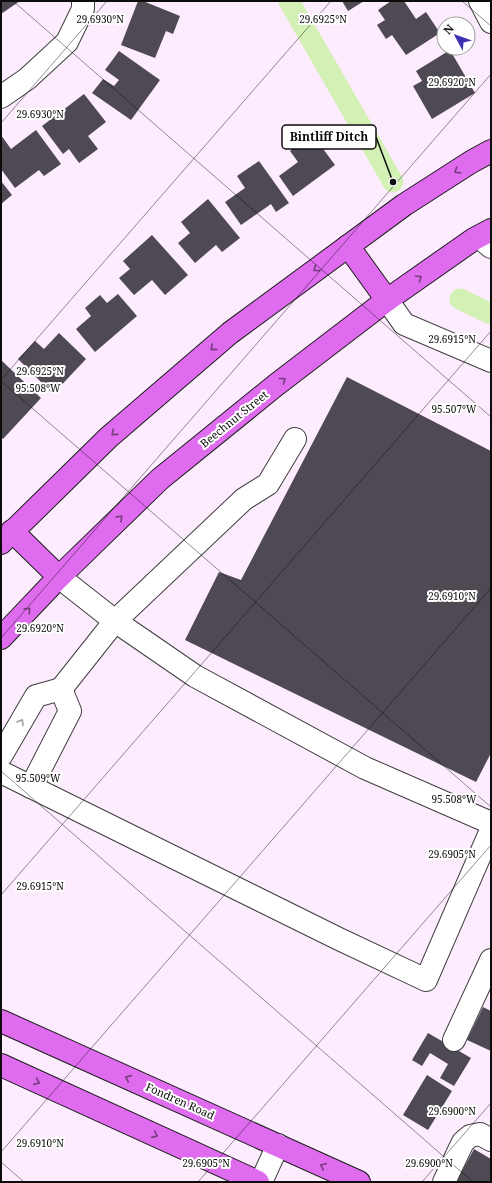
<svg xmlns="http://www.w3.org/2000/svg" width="492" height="1183" viewBox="0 0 492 1183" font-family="'Noto Serif',serif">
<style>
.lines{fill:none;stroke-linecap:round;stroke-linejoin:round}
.canal{stroke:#d3f1b4;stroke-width:21}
.building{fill:#4e4953}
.minor-casing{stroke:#3f3f3f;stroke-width:24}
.major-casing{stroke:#1d1d1d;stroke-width:24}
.minor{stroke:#fff;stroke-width:22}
.major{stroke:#df6cee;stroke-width:22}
.oneway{stroke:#763c7d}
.oneway2{stroke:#9e9e9e}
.ticks{fill:none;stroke:#0c0c0c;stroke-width:1;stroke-opacity:0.45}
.labels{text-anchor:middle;stroke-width:4;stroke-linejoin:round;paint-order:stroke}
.street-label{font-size:11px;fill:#0c0c0c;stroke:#fff}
.ticks-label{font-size:10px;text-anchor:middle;fill:#0c0c0c;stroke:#fff;stroke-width:4;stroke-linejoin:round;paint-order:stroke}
.leader{fill:none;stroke:#0c0c0c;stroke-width:1.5}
.callout-dot{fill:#0c0c0c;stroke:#fff;stroke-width:1.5}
.callout{fill:#fff;stroke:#0c0c0c;stroke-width:1.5}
.callout-label{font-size:12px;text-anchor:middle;font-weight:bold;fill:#0c0c0c}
</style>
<rect width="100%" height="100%" fill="#fcecfe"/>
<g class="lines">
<!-- canal -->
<g class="canal">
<polyline points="289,1 393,182"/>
<polyline points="460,299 491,314"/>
</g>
</g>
<!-- building -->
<g class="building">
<polygon points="1,1 20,1 1,14"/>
<polygon points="138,1 143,1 180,16 173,34 166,31 155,58 121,45"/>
<polygon points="342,1 364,1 348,11"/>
<polygon points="391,1 404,1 416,19 426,12 440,33 406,55 392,35 386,39 377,25 385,20 378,10"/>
<polygon points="450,50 475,93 432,119 413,86 422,81 416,71"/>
<polygon points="119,51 160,80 131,120 92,93 103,79 114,86 119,80 105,70"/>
<polygon points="84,94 106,122 88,136 98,149 79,163 69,149 63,154 42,126"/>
<polygon points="36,130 61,164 44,176 39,170 15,188 1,169 1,135 11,149"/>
<polygon points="312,134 335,165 293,196 279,176 298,162 290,151"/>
<polygon points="259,161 289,203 276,212 271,204 241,225 225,202 245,188 237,176"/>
<polygon points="1,181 12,195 1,204"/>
<polygon points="208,199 240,238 222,252 216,245 195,263 178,243 190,233 181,222"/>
<polygon points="152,235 188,275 165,295 152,280 134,295 119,278 130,269 123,261"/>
<polygon points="118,294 137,316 95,352 76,329 91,316 85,308 100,295 107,303"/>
<polygon points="59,333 86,359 53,394 18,359 35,341 44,349"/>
<polygon points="1,360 41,398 3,439 1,437"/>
<polygon points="347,377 491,451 491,753 476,782 185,640 219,572 241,580"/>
<polygon points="483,1007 491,1011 491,1051 467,1040"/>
<polygon points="428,1033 471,1058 454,1086 440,1078 448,1064 430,1053 422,1066 412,1060"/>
<polygon points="427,1075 452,1091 428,1130 403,1115"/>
<polygon points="474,1149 491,1159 491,1182 456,1182"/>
</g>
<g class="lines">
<!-- minor casing -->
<g class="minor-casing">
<g id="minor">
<polyline points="480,1 491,22"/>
<polyline points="1,97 27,79 67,42 83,9 83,1"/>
<polyline points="479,237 491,247"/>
<polyline points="387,300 404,324 491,361"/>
<polyline points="59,577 115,621 195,676 365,768 491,823"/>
<polyline points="61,689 115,621 244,499 268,484 295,439"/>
<polyline points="1,756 36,696 61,689 70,711 31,787"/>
<polyline points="1,772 339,939 426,980 491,830"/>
<polyline points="454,1040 491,960"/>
<polyline points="261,1182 278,1145"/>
<polyline points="444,1182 463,1142 470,1136 480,1134 491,1140"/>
</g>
</g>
<!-- major casing -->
<g class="major-casing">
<g id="major">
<polyline points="348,246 387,300"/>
<polyline points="12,531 59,577"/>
<polyline points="1,543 109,437 230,333 404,205 471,162 491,151"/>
<polyline points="1,638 59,577 160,479 276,385 387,300 474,239 491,230"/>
<polyline points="1,1021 359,1182"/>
<polyline points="1,1065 258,1182"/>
</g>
</g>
<!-- minor -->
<use href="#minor" class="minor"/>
<!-- major -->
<use href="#major" class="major"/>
</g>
<!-- one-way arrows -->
<defs><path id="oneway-chevron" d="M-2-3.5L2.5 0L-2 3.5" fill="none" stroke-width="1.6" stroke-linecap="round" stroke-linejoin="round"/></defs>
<g class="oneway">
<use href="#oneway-chevron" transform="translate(457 171) rotate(148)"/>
<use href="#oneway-chevron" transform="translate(316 269) rotate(144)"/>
<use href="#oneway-chevron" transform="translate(419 278) rotate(-35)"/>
<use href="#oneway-chevron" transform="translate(213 348) rotate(139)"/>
<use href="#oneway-chevron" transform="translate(283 380) rotate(-38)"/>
<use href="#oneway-chevron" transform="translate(114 433) rotate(139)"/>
<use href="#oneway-chevron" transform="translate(120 518) rotate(-44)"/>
<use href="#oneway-chevron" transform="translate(28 610) rotate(-47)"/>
<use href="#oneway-chevron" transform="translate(128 1078) rotate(-156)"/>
<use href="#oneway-chevron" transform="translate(37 1082) rotate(24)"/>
<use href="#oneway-chevron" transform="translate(155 1135) rotate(24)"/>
<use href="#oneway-chevron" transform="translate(323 1166) rotate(-155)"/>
</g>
<use class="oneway2" href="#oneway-chevron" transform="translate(21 722) rotate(-60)"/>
<!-- ticks -->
<path class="ticks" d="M13 1 491 417M462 1 491 26M1 123 107 1M1 380 331 1M1 381 491 807M1 638 491 74M1 771 473 1182M1 895 491 331M1 1152 491 588M1 1162 24 1182M198 1182 491 845M422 1182 491 1103"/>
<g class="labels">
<!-- street labels -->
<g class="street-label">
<text transform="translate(234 419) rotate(-39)" y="4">Beechnut Street</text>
<text transform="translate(180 1101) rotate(24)" y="4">Fondren Road</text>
</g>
</g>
<g class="ticks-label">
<text x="100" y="23">29.6930°N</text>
<text x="323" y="23">29.6925°N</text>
<text x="452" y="86">29.6920°N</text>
<text x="40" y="118">29.6930°N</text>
<text x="452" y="343">29.6915°N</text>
<text x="40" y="375">29.6925°N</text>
<text x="38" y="392">95.508°W</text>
<text x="454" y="413">95.507°W</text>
<text x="452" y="600">29.6910°N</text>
<text x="40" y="632">29.6920°N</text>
<text x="38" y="782">95.509°W</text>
<text x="454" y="803">95.508°W</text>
<text x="452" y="858">29.6905°N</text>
<text x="40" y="890">29.6915°N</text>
<text x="452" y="1115">29.6900°N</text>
<text x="40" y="1147">29.6910°N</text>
<text x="206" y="1167">29.6905°N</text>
<text x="429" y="1167">29.6900°N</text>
</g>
<!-- callouts -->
<path class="leader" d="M393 182L376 137"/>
<circle class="callout-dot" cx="393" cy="182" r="4"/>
<rect class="callout" x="282" y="125" width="94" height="24" rx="4"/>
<g class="callout-label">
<text x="329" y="141">Bintliff Ditch</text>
</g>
<!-- border -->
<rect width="492" height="1183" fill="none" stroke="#0c0c0c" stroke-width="4"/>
<!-- north arrow -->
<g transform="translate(456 36) rotate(311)"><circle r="19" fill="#ffffff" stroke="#9e9e9e"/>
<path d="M0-3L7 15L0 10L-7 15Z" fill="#392fb0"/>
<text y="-6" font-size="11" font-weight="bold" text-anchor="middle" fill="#0c0c0c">N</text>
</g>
</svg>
